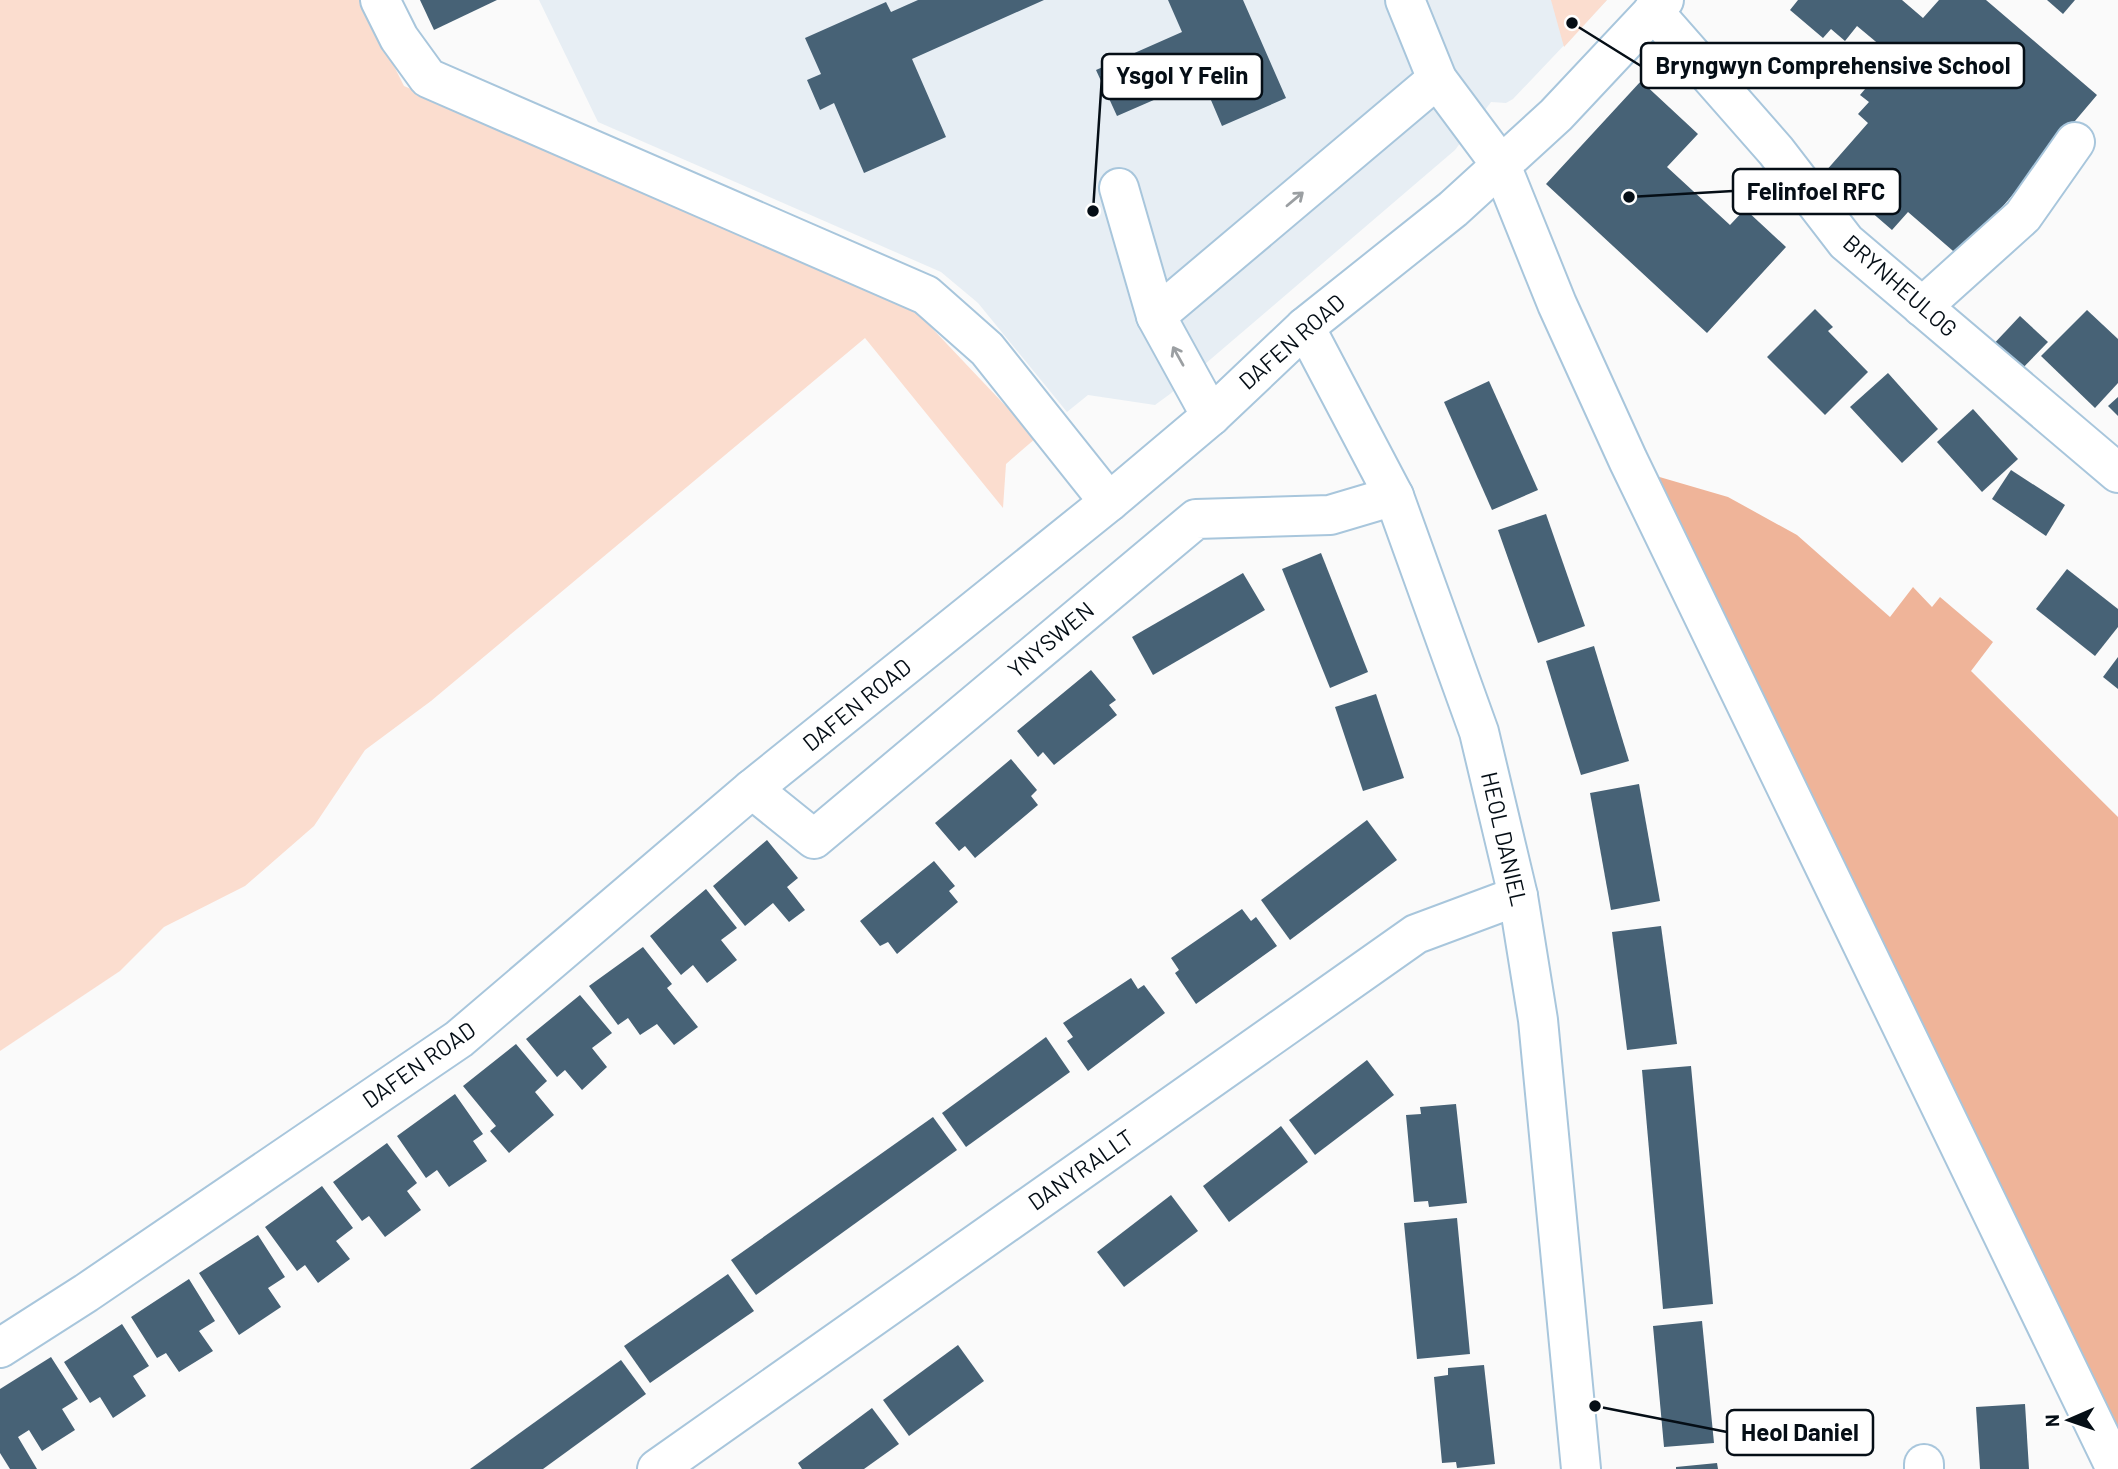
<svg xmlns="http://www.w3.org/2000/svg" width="2118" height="1469" viewBox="0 0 2118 1469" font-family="Barlow,sans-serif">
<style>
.built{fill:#e7eef4}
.green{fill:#fbddcf}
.forest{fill:#efb499}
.building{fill:#476276}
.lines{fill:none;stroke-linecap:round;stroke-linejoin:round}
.minor-casing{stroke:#a8c6dc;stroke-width:42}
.minor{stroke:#fff;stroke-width:38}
.oneway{stroke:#9b9fa2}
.labels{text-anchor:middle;stroke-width:6;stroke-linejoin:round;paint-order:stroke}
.street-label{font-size:23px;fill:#050e16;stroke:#fff}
.leader{fill:none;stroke:#050e16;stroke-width:2.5}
.callout-dot{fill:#050e16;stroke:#fff;stroke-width:2.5}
.callout{fill:#fff;stroke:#050e16;stroke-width:2.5}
.callout-label{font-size:24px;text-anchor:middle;font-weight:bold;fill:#050e16}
</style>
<rect width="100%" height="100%" fill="#fafafa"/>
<!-- built -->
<polygon class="built" points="539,0 1607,0 1513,99 1506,103 1491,102 1455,150 1170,394 1155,405 1088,395 1067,412 978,303 941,272 598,122"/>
<!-- green -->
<g class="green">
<polygon points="0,0 361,0 404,86 911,306 1036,438 1006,464 1003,508 865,338 431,701 365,750 314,826 245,886 164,927 120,971 0,1051"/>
<polygon points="1551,0 1607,0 1564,47"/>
</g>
<!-- forest -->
<polygon class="forest" points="1639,471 1728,497 1797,535 1890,617 1913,587 1932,607 1940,597 1993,642 1971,671 2118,817 2118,1459"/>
<!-- building -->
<g class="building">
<polygon points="420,0 497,0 434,30"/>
<polygon points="918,0 1044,0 912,59 946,137 864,173 834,103 820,110 807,80 821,74 805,38 886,2 891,12"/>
<polygon points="1168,0 1243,0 1286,98 1222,126 1202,79 1117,116 1096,70 1182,32"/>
<polygon points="1798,0 1902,0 1923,18 1939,0 1986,0 2097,95 1960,257 1908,212 1892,230 1825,172 1868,123 1858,114 1869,102 1860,95 1893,56 1857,26 1845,41 1831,29 1823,38 1790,10"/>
<polygon points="2047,0 2075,0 2063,14"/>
<polygon points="1641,81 1698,134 1667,167 1730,225 1745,209 1786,247 1707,333 1546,184"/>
<polygon points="1815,309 1833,327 1828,331 1868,372 1825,415 1767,357"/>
<polygon points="2087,310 2118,339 2118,383 2095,408 2041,356"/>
<polygon points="2020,316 2048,342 2017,374 1989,349"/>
<polygon points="1888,373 1938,429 1902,463 1850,407"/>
<polygon points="1489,381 1538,490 1492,510 1444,402"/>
<polygon points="2118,397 2118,416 2108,406"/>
<polygon points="1973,409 2018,459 1982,492 1937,442"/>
<polygon points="2011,470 2065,505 2046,536 1992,499"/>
<polygon points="1546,514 1585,626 1538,643 1498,530"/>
<polygon points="1321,553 1368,672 1330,688 1282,569"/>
<polygon points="2067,569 2118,609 2118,627 2095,656 2036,609"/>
<polygon points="1243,573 1265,610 1153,675 1132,637"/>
<polygon points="1594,646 1629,761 1581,775 1546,661"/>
<polygon points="2118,657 2118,689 2103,677"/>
<polygon points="1091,670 1116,700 1109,705 1117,715 1054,765 1043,752 1038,757 1017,731"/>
<polygon points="1376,694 1404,778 1363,791 1335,707"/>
<polygon points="1011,759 1037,790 1031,796 1038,805 975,858 965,846 959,851 935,823"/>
<polygon points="1639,784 1660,901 1611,910 1590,793"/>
<polygon points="1367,820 1397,860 1290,940 1261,900"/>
<polygon points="767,840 798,878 787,887 805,910 789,922 773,903 745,926 713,886"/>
<polygon points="934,861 955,886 949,891 958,902 897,954 888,942 880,946 860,921"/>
<polygon points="706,889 737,928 721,940 737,960 707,983 693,965 681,975 650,936"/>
<polygon points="1242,909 1251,921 1256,917 1277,946 1196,1004 1175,973 1179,970 1171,958"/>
<polygon points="1661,926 1677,1044 1627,1050 1612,932"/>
<polygon points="643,947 672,984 667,988 698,1027 674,1045 657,1024 640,1035 628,1018 618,1025 589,986"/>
<polygon points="1131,978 1138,989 1144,985 1165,1013 1088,1071 1067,1041 1073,1037 1063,1023"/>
<polygon points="580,995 612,1033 592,1048 607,1067 582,1090 565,1070 557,1077 526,1039"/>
<polygon points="1046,1037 1070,1072 966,1147 942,1113"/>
<polygon points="516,1044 547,1081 535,1092 554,1115 509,1153 490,1131 496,1126 463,1086"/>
<polygon points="1367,1060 1394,1095 1315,1155 1289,1120"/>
<polygon points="1691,1066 1713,1304 1663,1309 1642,1070"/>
<polygon points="455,1094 483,1134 473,1141 487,1161 449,1187 437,1170 426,1178 397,1136"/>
<polygon points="1456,1104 1467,1203 1429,1207 1428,1201 1414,1202 1406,1115 1421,1114 1420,1107"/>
<polygon points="933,1117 957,1150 756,1295 731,1260"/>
<polygon points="1281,1126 1308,1162 1229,1222 1203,1186"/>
<polygon points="387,1143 417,1183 407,1191 421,1210 385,1237 369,1216 362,1221 333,1182"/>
<polygon points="322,1186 353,1228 336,1241 350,1259 318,1283 305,1265 297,1271 265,1227"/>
<polygon points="1171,1195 1198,1231 1124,1287 1097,1252"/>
<polygon points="1457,1218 1470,1354 1417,1359 1404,1223"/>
<polygon points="258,1235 285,1277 268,1288 281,1307 239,1335 199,1273"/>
<polygon points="728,1274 754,1311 650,1383 624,1346"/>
<polygon points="189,1279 215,1321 199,1331 213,1351 179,1372 166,1353 157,1358 131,1317"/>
<polygon points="1702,1321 1714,1443 1664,1447 1653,1326"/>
<polygon points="122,1324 149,1366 133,1376 146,1396 113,1418 100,1397 90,1403 64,1362"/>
<polygon points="958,1345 984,1381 909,1436 883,1400"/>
<polygon points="51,1357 78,1399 62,1409 75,1430 42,1451 29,1430 18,1437 37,1469 10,1469 0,1453 0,1389"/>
<polygon points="621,1360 646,1394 543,1469 470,1469"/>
<polygon points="1484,1365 1495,1464 1457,1468 1456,1462 1442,1463 1434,1377 1448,1375 1448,1368"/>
<polygon points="2025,1404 2029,1469 1980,1469 1976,1407"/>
<polygon points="872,1408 899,1444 864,1469 802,1469 798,1463"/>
<polygon points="1717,1463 1718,1469 1676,1469 1676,1467"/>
</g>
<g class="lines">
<!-- minor casing -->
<g class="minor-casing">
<g id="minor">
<polyline points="380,0 399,38 428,78 926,295 987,349 1109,502"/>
<polyline points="1405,0 1437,79 1501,165 1557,304 1628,460 2116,1469"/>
<polyline points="1653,11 1776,151 1846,242 2118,473"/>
<polyline points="1119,188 1156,316"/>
<polyline points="1922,307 2023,216 2075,142"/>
<polyline points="1305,327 1394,496 1479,732 1518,896 1538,1020 1581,1469"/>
<polyline points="1211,416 1156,316 1437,79"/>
<polyline points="752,789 814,839 1196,519 1330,515 1394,496"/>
<polyline points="0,1348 86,1293 459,1039 752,789 1109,502 1211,416 1305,327 1453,209 1556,115 1664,0"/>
<polyline points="1924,1464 1924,1469"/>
<polyline points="657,1469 1416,934 1518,896"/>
</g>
</g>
<!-- minor -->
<use href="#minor" class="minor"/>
</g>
<!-- one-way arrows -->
<defs><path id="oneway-shaft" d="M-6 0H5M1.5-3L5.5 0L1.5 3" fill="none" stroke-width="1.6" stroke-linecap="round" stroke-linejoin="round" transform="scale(1.75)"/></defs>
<g class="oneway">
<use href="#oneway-shaft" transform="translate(1295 199) rotate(-40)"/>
<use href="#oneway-shaft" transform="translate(1178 356) rotate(-119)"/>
</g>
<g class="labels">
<!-- street labels -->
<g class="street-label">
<text transform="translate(1900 286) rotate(41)" y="8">BRYNHEULOG</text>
<text transform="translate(1292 342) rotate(-41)" y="8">DAFEN ROAD</text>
<text transform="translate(1051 640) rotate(-40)" y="8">YNYSWEN</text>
<text transform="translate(857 705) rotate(-39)" y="8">DAFEN ROAD</text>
<text transform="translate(1504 839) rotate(77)" y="8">HEOL DANIEL</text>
<text transform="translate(419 1065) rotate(-35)" y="8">DAFEN ROAD</text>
<text transform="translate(1081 1170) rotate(-35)" y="8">DANYRALLT</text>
</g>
</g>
<!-- callouts -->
<path class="leader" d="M1572 23L1641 66M1093 211L1102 76M1629 197L1733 191M1595 1406L1727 1432"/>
<g class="callout-dot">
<circle cx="1572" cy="23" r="7"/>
<circle cx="1093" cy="211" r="7"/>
<circle cx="1629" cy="197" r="7"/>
<circle cx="1595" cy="1406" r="7"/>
</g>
<g class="callout">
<rect x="1641" y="43" width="383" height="45" rx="7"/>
<rect x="1102" y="54" width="160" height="45" rx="7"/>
<rect x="1733" y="169" width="167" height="45" rx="7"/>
<rect x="1727" y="1410" width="146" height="45" rx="7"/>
</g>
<g class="callout-label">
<text x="1833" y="74">Bryngwyn Comprehensive School</text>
<text x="1182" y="84">Ysgol Y Felin</text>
<text x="1816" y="200">Felinfoel RFC</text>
<text x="1800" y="1441">Heol Daniel</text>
</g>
<!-- north arrow -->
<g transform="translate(2069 1420) rotate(268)" stroke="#ffffff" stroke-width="5" paint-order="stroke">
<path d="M0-5L12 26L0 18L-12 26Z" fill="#050e16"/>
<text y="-10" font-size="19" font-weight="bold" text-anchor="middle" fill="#050e16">N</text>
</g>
</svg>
